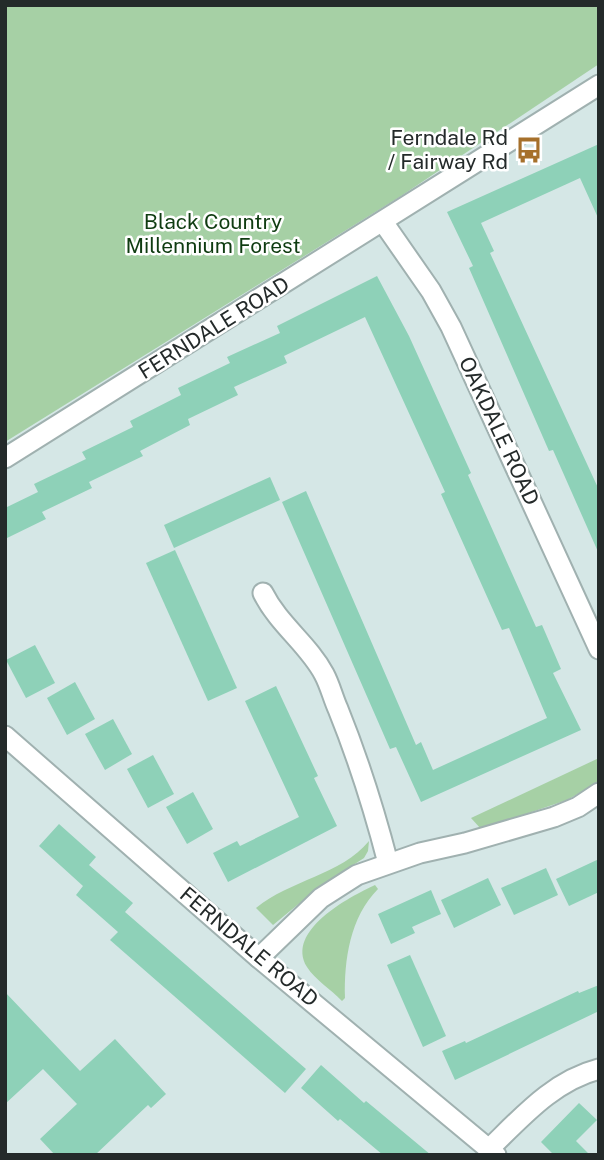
<svg xmlns="http://www.w3.org/2000/svg" width="604" height="1160" viewBox="0 0 604 1160" font-family="'Public Sans',sans-serif">
<style>
.green{fill:#a6d0a5}
.building{fill:#8ed1b8}
.lines{fill:none;stroke-linecap:round;stroke-linejoin:round}
.minor-casing{stroke:#a0b1b0;stroke-width:23}
.minor{stroke:#fff;stroke-width:19}
.labels{text-anchor:middle;stroke-width:5;stroke-linejoin:round;paint-order:stroke}
.poi-label{font-size:21px;fill:#242a2a;stroke:#fff;text-anchor:end}
.park-label{font-size:21px;fill:#0f3c11;stroke:#fff}
.street-label{font-size:21px;fill:#242a2a;stroke:#fff}
</style>
<rect width="100%" height="100%" fill="#d5e7e6"/>
<!-- green -->
<g class="green">
<polygon points="5,5 599,5 599,64 401,196 5,442"/>
<polygon points="599,758 599,782 567,800 481,829 471,818"/>
<path d="M369 841 368 851 364 858 318 888 273 925 256 908C290 880 341 875 369 841Z"/>
<path d="M375 885 378 889C350 917 344 960 345 998L342 1001C331 989 315 980 307 967 285 931 349 897 375 885Z"/>
</g>
<!-- building -->
<g class="building">
<polygon points="599,144 599,220 580,178 481,223 494,251 490,253 599,490 599,554 553,450 549,451 469,268 473,266 447,212"/>
<polygon points="377,276 409,336 471,473 468,475 536,627 542,625 561,669 553,673 581,730 421,802 396,747 390,749 282,502 306,491 416,745 421,742 433,770 547,718 509,628 502,630 441,494 445,492 365,317 284,356 287,363 234,387 238,395 188,419 190,425 140,451 143,456 89,482 92,488 42,512 46,519 5,539 5,508 38,492 34,484 86,459 82,452 133,427 130,421 181,395 178,388 230,363 227,357 280,333 277,326"/>
<polygon points="270,477 280,500 174,548 164,525"/>
<polygon points="175,550 237,688 208,701 146,563"/>
<polygon points="35,645 55,683 26,698 6,660"/>
<polygon points="75,682 95,719 67,735 47,698"/>
<polygon points="276,686 318,776 314,778 337,826 228,882 213,853 237,841 240,846 299,817 245,701"/>
<polygon points="113,719 132,754 105,770 85,734"/>
<polygon points="153,755 174,794 148,808 127,769"/>
<polygon points="193,792 213,829 187,844 166,807"/>
<polygon points="59,824 96,857 89,865 133,903 125,912 306,1069 285,1093 110,940 118,932 76,895 83,886 39,846"/>
<polygon points="599,859 599,892 569,906 556,879"/>
<polygon points="546,868 558,895 514,915 501,888"/>
<polygon points="488,878 501,905 454,928 441,900"/>
<polygon points="431,890 441,914 412,927 415,933 391,944 378,914"/>
<polygon points="410,955 446,1036 423,1047 387,965"/>
<polygon points="599,985 599,1011 455,1080 442,1051 465,1041 466,1043 578,991 579,993"/>
<polygon points="5,992 80,1071 115,1039 166,1094 151,1108 148,1105 95,1155 55,1155 40,1139 77,1104 43,1069 5,1104"/>
<polygon points="321,1065 364,1103 366,1101 431,1155 383,1155 340,1119 338,1121 301,1088"/>
<polygon points="579,1103 597,1120 576,1141 590,1155 554,1155 541,1142"/>
</g>
<g class="lines">
<!-- minor casing -->
<g class="minor-casing">
<g id="minor">
<polyline points="383,222 431,291 451,327 599,649"/>
<polyline points="5,458 599,85"/>
<path d="M263 593C279 625 308 644 324 674 330 685 333 698 338 709 359 761 374 809 388 863"/>
<polyline points="5,736 259,958 496,1155"/>
<polyline points="259,958 321,898 357,875 420,853 465,843 554,817 578,807 599,793"/>
<path d="M489 1149C522 1117 553 1081 599 1069"/>
</g>
</g>
<!-- minor -->
<use href="#minor" class="minor"/>
</g>
<!-- icons -->
<defs>
<g id="bus-bare" transform="scale(2.1)"><path d="M-5-6H5V4H4V6H2V4H-2V6H-4V4H-5ZM-3.5-4V0h7V-4ZM-3.5 1.2v1.5H-2V1.2ZM2 1.2v1.5H3.5V1.2Z" fill="#a6702b" stroke="#fff" stroke-width="2.5" paint-order="stroke"/></g>
</defs>
<g fill-rule="evenodd">
<use href="#bus-bare" x="529" y="150"/>
</g>
<g class="labels">
<!-- poi labels -->
<g class="poi-label">
<text x="508" y="145">Ferndale Rd<tspan x="508" dy="24">/ Fairway Rd</tspan></text>
</g>
<!-- park labels -->
<g class="park-label">
<text x="213" y="229">Black Country<tspan x="213" dy="24">Millennium Forest</tspan></text>
</g>
<!-- street labels -->
<g class="street-label">
<text transform="translate(214 328) rotate(-32)" y="7">FERNDALE ROAD</text>
<text transform="translate(499 431) rotate(65)" y="7">OAKDALE ROAD</text>
<text transform="translate(249 947) rotate(40)" y="7">FERNDALE ROAD</text>
</g>
</g>
<!-- border -->
<rect width="604" height="1160" fill="none" stroke="#242a2a" stroke-width="14"/>
</svg>
